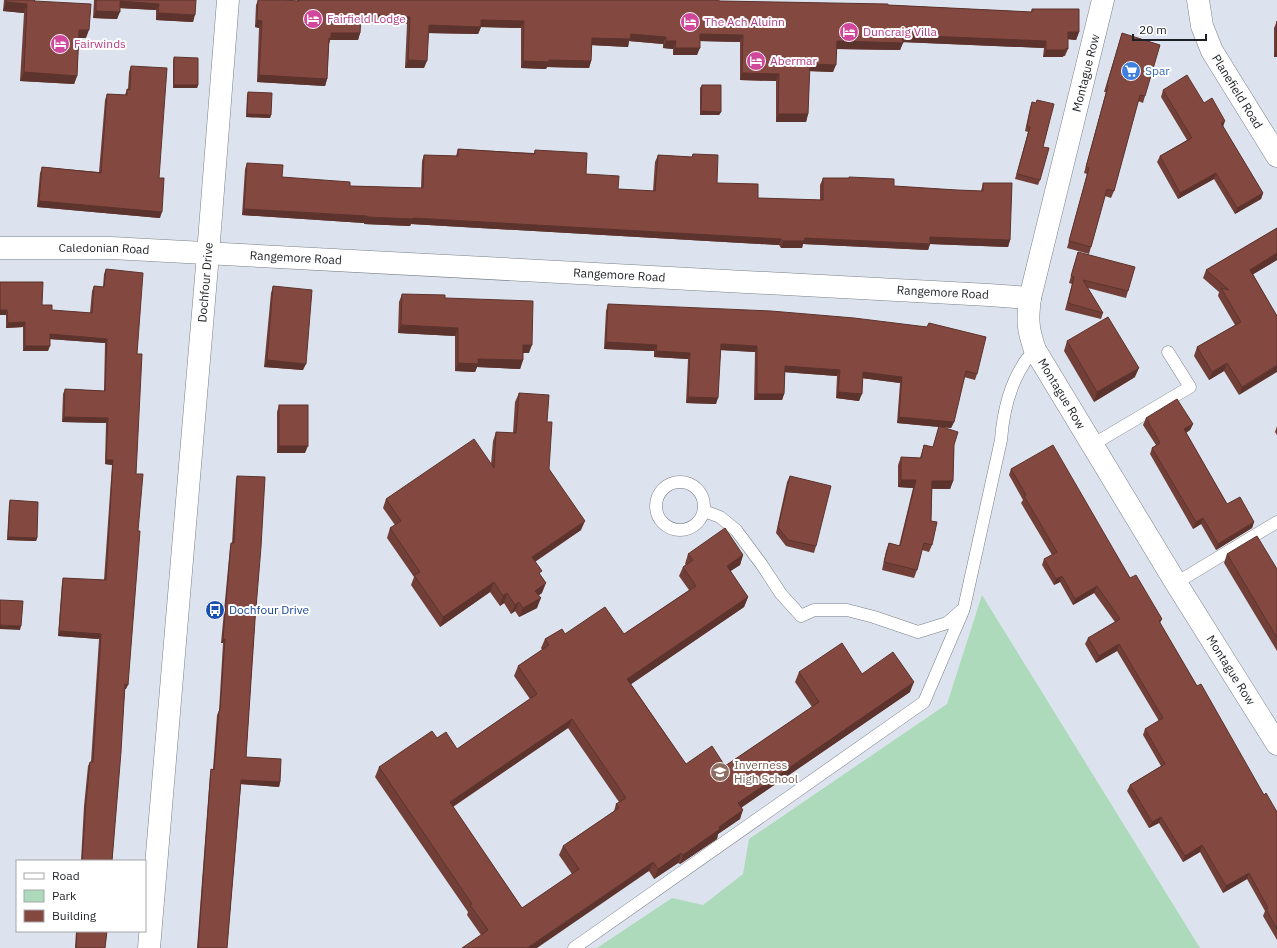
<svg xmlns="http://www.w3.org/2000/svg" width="1277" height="948" viewBox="0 0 1277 948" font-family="'IBM Plex Sans',sans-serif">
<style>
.green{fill:#addaba}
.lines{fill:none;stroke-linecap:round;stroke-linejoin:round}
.lane-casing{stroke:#7a8089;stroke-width:13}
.street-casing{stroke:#7a8089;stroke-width:23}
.lane{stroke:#fff;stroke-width:12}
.street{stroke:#fff;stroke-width:22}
.wall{fill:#713f37;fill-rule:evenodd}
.shaded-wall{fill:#5c332d}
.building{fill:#834940;stroke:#5c332d;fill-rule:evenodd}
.labels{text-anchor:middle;stroke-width:4;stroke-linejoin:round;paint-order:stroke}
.hotel-label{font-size:12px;fill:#b23c85;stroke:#fff;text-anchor:start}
.shop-label{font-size:12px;fill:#366cbe;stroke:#fff;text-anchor:start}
.street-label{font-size:12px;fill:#1d2024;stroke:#fff}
.transit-label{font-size:12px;fill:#164399;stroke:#fff;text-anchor:start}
.education-label{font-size:12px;fill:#785e54;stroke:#fff;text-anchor:start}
</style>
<rect width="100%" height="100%" fill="#dce3ee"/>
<!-- green -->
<polygon class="green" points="982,595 1200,948 597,948 672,898 703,905 743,874 749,839 947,704"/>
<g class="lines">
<!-- lane casing -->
<g class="lane-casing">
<g id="lane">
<polyline points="1092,445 1190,387 1168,352"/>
<circle cx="680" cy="506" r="24"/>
<path d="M704 511 720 517 736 530 762 565 781 594 801 616 814 610H847L874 617 918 632 947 623 964 608 1001 440C1003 414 1009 387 1023 365 1026 359 1031 355 1035 350"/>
<polyline points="1176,583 1277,522"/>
<polyline points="574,948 924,702 963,611"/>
</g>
</g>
<!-- street casing -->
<g class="street-casing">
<g id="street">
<path id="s1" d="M1103 0 1030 298C1027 320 1028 330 1035 350L1176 583 1277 744"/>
<path id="s2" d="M1198 0 1202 26 1212 51 1277 156"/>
<path id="s3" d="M0 248H111L989 295 1030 298"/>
<path id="s4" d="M149 948 208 254 228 0"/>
</g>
</g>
<!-- lane -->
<use href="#lane" class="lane"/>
<!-- street -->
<use href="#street" class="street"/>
</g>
<!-- wall -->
<g class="wall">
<polygon points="4,0 35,0 34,1 86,38 79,38 77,76 74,84 20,81 24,13 3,11"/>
<polygon points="94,0 196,0 193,22 156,20 156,10 120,8 117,19 93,18"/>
<polygon points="258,0 284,0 297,1 297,0 719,0 719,1 888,5 1031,12 1032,9 1079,32 1076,40 1068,39 1068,49 1065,56 1063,56 1063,57 1043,57 1044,48 903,42 900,50 837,49 833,72 809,71 808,114 806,122 776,122 776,81 740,80 740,42 700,41 697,55 673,55 673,49 663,48 663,44 629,41 628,47 592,45 591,61 589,68 547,67 546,69 521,68 521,28 481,27 478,34 428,33 424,68 405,68 407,24 361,21 360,33 358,40 330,40 329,44 327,79 325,86 257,82 259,28 255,27 256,5"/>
<polygon points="1277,21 1277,57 1274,57 1274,28"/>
<polygon points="1122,33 1145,96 1143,103 1138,101 1114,191 1111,198 1105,196 1091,247 1089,254 1067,248 1087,174 1084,173 1106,92 1104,92"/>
<polygon points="174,57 198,85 197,88 173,88 173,61"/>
<polygon points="131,66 159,178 160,218 37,207 40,173 42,167 99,172 105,100 107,94 125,95 127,89 128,89 129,72"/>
<polygon points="702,85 721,112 719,115 700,115 700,88"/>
<polygon points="1163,90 1204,103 1223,126 1263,193 1261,199 1235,214 1214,179 1178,199 1157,162 1160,156 1187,140 1161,97"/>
<polygon points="248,92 271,115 270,118 246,117 247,95"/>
<polygon points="1032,102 1043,147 1040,180 1038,185 1015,179 1028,132 1025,131 1030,108"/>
<polygon points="458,149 534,153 535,150 618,189 653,191 655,162 658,155 692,157 693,154 717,183 758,198 820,200 820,185 823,178 894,186 957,190 981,191 983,183 1010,240 1008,247 930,244 928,250 803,244 802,248 781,248 779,245 411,224 410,226 364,224 364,223 242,215 245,169 247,163 282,177 350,186 421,188 422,161 424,155 456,156"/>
<polygon points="1277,228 1277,260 1253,274 1277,316 1239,395 1224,371 1209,380 1194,356 1197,347 1235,325 1218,296 1219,292 1203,278 1206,270"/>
<polygon points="1078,252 1128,291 1126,298 1088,288 1103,313 1101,319 1065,310 1072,284 1069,283"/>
<polygon points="106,269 137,354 126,689 125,689 112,861 81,861 84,806 88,766 90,762 91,762 99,639 58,636 62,583 63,578 104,580 112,465 105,464 106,423 62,422 63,394 65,389 104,391 105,343 50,339 48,351 23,351 23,327 6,328 6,315 0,282 52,310 90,313 92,291 94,286 103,287 104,274"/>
<polygon points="273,286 303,370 264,367 271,293"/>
<polygon points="402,294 445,298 529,353 523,353 523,360 520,369 477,367 475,372 455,371 455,336 398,333 399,302"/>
<polygon points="608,304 927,327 929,323 977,374 975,380 964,377 954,422 951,428 942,427 954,445 953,481 950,489 932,489 931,521 932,545 929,552 922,550 917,570 914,578 882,570 886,551 889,543 899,546 913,488 898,487 898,465 901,457 920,458 924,445 933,447 939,427 897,423 900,383 862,378 859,401 836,398 837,376 785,372 784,394 782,400 754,400 755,352 721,350 716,404 686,403 688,359 654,357 654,351 604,349 606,311"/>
<polygon points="1067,341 1135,377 1094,402 1064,351"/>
<polygon points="519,393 547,422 549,469 581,530 535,562 540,575 542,593 539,595 537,608 519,617 515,611 511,614 504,603 500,606 490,592 440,627 411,585 414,577 387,538 390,528 395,525 383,508 386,499 491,464 493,441 496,432 513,433 515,402"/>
<polygon points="279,405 305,453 277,453 277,412"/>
<polygon points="1146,418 1193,424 1190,430 1186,433 1227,504 1254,522 1252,528 1216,550 1201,524 1193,529 1150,454 1152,448 1156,445 1143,425"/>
<polygon points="1277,426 1277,435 1275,432"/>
<polygon points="1011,469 1130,578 1162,619 1160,623 1197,686 1264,795 1277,812 1277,940 1263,916 1265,911 1247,879 1223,893 1200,852 1183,862 1159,823 1149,828 1127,791 1130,785 1161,766 1143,735 1145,729 1159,721 1117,651 1096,663 1085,644 1088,638 1115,622 1094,593 1073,605 1060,582 1054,585 1042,565 1044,559 1052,555 1021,503 1023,500 1009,475"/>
<polygon points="237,476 255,620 246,757 280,782 279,787 241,784 227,948 197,948 210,774 211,769 213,769 217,715 219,711 223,643 221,643 230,547 231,543 232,543 236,480"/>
<polygon points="790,476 816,546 814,553 786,546 776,533 787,482"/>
<polygon points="10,500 37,538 36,541 7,540 9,504"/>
<path d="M688 554 743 555 740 565 730 571 748 597 744 607 631 684 686 764 725 766 812 707 795 682 799 672 862 674 910 692 742 807 740 819 718 834 717 839 680 864 678 863 654 879 649 871 481 935 467 915 468 912 375 777 379 767 437 738 457 749 530 699 514 676 518 666 542 650 541 648 545 639 565 634H624L689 590 679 576 683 567 686 565 685 564ZM568 728 619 802 616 804 614 811 563 846 559 855 572 874 522 908 453 807Z"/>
<polygon points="1227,554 1277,569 1277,651 1224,563"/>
<polygon points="76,931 107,931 105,948 75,948"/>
</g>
<!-- shaded-wall -->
<g class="shaded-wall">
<polygon points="120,1 159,4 156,10 118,8"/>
<polygon points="6,2 27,4 24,13 3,11"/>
<polygon points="96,11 120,12 117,19 93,18"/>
<polygon points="158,13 195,15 193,22 156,20"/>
<polygon points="361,14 410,17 407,24 358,21"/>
<polygon points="257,20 262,21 259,28 255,27"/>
<polygon points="481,20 524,21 521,28 478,27"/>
<polygon points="429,25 481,27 478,34 426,33"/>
<polygon points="79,30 89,30 86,38 76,38"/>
<polygon points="1068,32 1079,32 1076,40 1065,39"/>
<polygon points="331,33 360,33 358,40 330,40 328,46 327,46"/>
<polygon points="631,34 666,37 663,44 629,41 628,47 589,45 592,38"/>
<polygon points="700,34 743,35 740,42 698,41"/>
<polygon points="903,35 1046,41 1044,48 900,42"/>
<polygon points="666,41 676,41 673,49 663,48"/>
<polygon points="837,41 903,43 900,50 834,49"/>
<polygon points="675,48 700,48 697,55 673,55"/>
<polygon points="1046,50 1066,50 1063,57 1043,57"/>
<polygon points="1276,50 1277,50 1277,57 1274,57"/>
<polygon points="408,60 427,61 424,68 405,68"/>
<polygon points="549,60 591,61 589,68 547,67 546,69 521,68 523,61"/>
<polygon points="810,64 836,65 833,72 807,71"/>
<polygon points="24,72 77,76 74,84 20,81"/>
<polygon points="742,73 779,74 776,81 740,80"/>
<polygon points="259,75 327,79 325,86 257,82"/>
<polygon points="174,85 198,85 197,88 173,88"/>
<polygon points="701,111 721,112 719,115 700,115"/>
<polygon points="247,114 271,115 270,118 246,117"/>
<polygon points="778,114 808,114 806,122 776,122"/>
<polygon points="1225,121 1223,127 1221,123"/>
<polygon points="1216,173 1214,179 1178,199 1180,193"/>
<polygon points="1263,193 1261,199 1235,214 1237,208"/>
<polygon points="39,201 162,212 160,218 37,207"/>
<polygon points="244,209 367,216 364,223 242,215"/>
<polygon points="367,217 413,218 781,239 779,245 411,224 410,226 364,224"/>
<polygon points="930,237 1010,240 1008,247 930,244 928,250 803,244 802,248 781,248 783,241 805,238"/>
<polygon points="1277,253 1277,260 1247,278 1250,270"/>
<polygon points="0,310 7,310 6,315 0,315"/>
<polygon points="25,322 23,327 6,328 8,323"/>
<polygon points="401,325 458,328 455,336 398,333"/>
<polygon points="50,334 107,339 105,343 48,339"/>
<polygon points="606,342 657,345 654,351 604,349"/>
<polygon points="721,344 757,346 755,352 719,350"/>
<polygon points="523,345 532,345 529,353 520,353"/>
<polygon points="25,346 50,346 48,351 23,351"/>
<polygon points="656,351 690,353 688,359 654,357"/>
<polygon points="478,359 523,360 520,369 477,367 475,372 455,371 458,363"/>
<polygon points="267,360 306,364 303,370 264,367"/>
<polygon points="1227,363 1224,371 1209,380 1212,372"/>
<polygon points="1277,365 1277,372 1239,395 1242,387"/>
<polygon points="785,366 840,370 837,376 782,372"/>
<polygon points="1139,368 1135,377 1094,402 1097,392"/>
<polygon points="863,372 902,377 900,383 861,378"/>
<polygon points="838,392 862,394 859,401 836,398"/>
<polygon points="757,394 784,394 782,400 754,400"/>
<polygon points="688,397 718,398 716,404 686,403"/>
<polygon points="64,417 108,418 106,423 62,422"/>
<polygon points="899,417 954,422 951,428 897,423"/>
<polygon points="1193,424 1190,430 1181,436 1184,429"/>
<polygon points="279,446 308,446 305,453 277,453"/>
<polygon points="106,460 113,460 112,465 105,464"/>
<polygon points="901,480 916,480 913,488 898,487"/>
<polygon points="932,481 953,481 950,489 929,488"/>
<polygon points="1203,518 1201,524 1193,529 1196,522"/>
<polygon points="585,521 581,530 528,566 532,557"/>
<polygon points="1254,522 1252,528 1216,550 1218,544"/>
<polygon points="8,537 37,538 36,541 7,540"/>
<polygon points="743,555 740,565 723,576 727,566"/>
<polygon points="1062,576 1060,582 1054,585 1056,579"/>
<polygon points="494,582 490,592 440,627 443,617"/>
<polygon points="546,583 542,593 532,600 535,591"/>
<polygon points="1097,586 1094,593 1073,605 1075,599"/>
<polygon points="507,593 504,603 500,606 503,596"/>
<polygon points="748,597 744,607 624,689 627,679"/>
<polygon points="541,598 537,608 519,617 523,608"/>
<polygon points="519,602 515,611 511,614 515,605"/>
<polygon points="0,625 21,626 20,630 0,629"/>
<polygon points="59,631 101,634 99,639 58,636"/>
<polygon points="223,639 225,639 223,643 221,643"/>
<polygon points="1119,644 1117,651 1096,663 1099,656"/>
<polygon points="914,682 910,692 735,812 738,803"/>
<polygon points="125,684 128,685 126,689 123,689"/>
<polygon points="572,719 568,728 446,811 450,802"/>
<polygon points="241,780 280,782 279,787 240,784"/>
<polygon points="743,810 740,819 718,834 717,839 680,864 683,855 719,827"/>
<polygon points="1161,817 1159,823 1149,828 1152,822"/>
<polygon points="1202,845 1200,852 1183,862 1185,856"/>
<polygon points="681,853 678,863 654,879 658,869"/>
<polygon points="653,862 649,871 537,948 527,948"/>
<polygon points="1249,873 1247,879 1223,893 1226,886"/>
</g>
<!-- building -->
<g class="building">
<polygon points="6,0 35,0 34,1 91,4 89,30 79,30 77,76 24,72 27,4 6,2"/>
<polygon points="96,0 196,0 195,15 158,13 159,4 120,1 120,12 96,11"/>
<polygon points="258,0 284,0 299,1 299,0 719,0 719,1 888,4 888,5 1032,12 1032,9 1079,9 1079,32 1068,32 1068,49 1066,48 1066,50 1046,50 1046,41 903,35 903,43 837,41 836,65 810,64 808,114 778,114 779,74 742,73 743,35 700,34 700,48 675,48 676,41 666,41 666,37 631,34 630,39 592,38 591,61 549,60 549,62 523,61 524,21 481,20 481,27 429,25 427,61 408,60 410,17 361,14 360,33 331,33 331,39 329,38 327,79 259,75 262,21 257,20"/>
<polygon points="1277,21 1277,50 1276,50"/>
<polygon points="1122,33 1160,45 1145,96 1140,95 1114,191 1107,189 1091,247 1069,241 1089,168 1086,167 1108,86 1107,85"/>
<polygon points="174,57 198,58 198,85 174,85"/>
<polygon points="131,66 167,68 159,178 164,178 162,212 39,201 42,167 101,173 107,94 127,95 127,89 130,90"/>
<polygon points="1187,75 1204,103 1212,98 1225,121 1221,123 1263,193 1237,208 1216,173 1180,193 1160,156 1192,138 1163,90"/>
<polygon points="702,85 721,85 721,112 701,111"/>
<polygon points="248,92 272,93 271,115 247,114"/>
<polygon points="1037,100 1054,104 1043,147 1049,148 1040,180 1017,174 1030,127 1027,126 1032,102 1036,103"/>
<polygon points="458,149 535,154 535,150 587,153 586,174 619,176 618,189 655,191 658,155 692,157 693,154 718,155 717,183 758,184 758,198 823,200 823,178 849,178 849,177 894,179 894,186 957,190 983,191 983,183 1012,183 1010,240 930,237 930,244 805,238 804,241 783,241 781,239 413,218 413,219 367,217 367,216 244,209 247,163 283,165 282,177 350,182 350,186 423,188 424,155 458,156"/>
<polygon points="1277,228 1277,253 1250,270 1277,316 1277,365 1242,387 1227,363 1212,372 1197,347 1241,322 1221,288 1229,290 1206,270"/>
<polygon points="1078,252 1135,267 1128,291 1083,280 1103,313 1068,303 1074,277 1071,276"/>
<polygon points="106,269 143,273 137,354 142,354 136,474 143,474 138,531 140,531 128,685 125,684 121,752 112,861 82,861 86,802 90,762 93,762 101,634 59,631 63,578 106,580 113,460 106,460 108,418 64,417 65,389 105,391 107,339 50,334 50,346 25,346 25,322 8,323 7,310 0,310 0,282 43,282 42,305 52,305 52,310 92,313 94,286 104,287"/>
<polygon points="273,286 312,290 306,364 267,360"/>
<polygon points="402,294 445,295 445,298 533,301 532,345 523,345 523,360 478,359 478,364 458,363 458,328 401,325"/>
<polygon points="608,304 771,311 854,318 927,327 929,323 986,337 977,374 966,371 954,422 899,417 902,377 863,372 862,394 838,392 840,370 785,366 784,394 757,394 757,346 721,344 718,398 688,397 690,353 656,351 657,345 606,342"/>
<polygon points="1108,317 1139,368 1097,392 1067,341"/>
<polygon points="519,393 549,395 547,422 552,422 549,469 585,521 532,557 542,571 539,573 546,583 535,591 541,598 523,608 519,602 515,605 507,593 503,596 494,582 443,617 414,575 420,572 390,528 401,521 386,499 474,439 494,468 496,432 516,433"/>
<polygon points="1177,399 1193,424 1184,429 1227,504 1240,497 1254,522 1218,544 1203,518 1196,522 1152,448 1160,443 1146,418"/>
<rect x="279" y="405" width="29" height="41"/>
<polygon points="939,426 958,432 954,445 953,481 932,481 931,521 937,522 932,545 924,543 917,570 884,562 889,543 900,546 916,480 901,480 901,457 921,458 924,445 933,447"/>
<polygon points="1053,445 1130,578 1136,575 1162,619 1159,621 1197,686 1201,684 1264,795 1266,793 1277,812 1277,929 1266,909 1268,908 1249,873 1226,886 1202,845 1185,856 1161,817 1152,822 1130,785 1165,764 1145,729 1163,718 1119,644 1099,656 1088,638 1120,619 1097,586 1075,599 1062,576 1056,579 1044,559 1057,552 1024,496 1026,495 1011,469"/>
<polygon points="237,476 265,477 261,547 255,620 246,757 281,759 280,782 241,780 227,948 198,948 211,769 214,770 219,711 220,711 225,639 223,639 231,543 234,543"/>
<polygon points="790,476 831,486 816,546 788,540 778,527"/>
<polygon points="10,500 38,502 37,538 8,537"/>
<path d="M725 528 743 555 727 566 748 597 627 679 686 764 712 746 725 766 819 702 799 672 842 643 862 674 893 652 914 682 738 803 743 810 719 827 720 829 683 855 681 853 658 869 653 862 527 948H462L488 930 470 905 472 904 379 767 432 731 437 738 446 732 457 749 537 694 518 666 549 645 545 639 562 629 565 634 605 607 624 634 696 586 683 567 693 560 688 554ZM572 719 626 798 616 804 619 808 563 846 579 869 522 908 450 802Z"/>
<polygon points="1257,536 1277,569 1277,638 1227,554"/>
<polygon points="0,600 23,601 21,626 0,625"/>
<polygon points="77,931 107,931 105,948 76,948"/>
</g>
<!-- icons -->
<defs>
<g id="hotel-disc" transform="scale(1)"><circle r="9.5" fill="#d1479c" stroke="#fff"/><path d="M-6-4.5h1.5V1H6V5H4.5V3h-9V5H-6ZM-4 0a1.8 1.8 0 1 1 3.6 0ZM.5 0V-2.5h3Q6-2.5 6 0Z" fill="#fff"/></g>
<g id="supermarket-disc" transform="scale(1)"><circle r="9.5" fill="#3f7fe0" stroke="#fff"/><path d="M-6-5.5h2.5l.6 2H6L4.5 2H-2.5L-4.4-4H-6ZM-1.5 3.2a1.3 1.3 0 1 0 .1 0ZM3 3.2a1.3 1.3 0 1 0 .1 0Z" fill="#fff"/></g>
<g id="bus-disc" transform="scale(1)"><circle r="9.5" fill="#1a4fb4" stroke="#fff"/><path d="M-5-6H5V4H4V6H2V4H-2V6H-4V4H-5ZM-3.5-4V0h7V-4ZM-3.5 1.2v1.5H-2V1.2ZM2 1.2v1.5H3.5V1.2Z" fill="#fff"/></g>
<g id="school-disc" transform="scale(1)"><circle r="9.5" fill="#8d6e63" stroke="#fff"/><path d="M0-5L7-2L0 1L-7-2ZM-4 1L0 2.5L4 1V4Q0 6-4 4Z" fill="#fff"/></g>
</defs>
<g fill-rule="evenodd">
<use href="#hotel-disc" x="313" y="19"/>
<use href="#hotel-disc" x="690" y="22"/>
<use href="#hotel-disc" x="849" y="32"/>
<use href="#hotel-disc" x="60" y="44"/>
<use href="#hotel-disc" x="756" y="61"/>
<use href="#supermarket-disc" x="1131" y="71"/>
<use href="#bus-disc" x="215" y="610"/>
<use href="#school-disc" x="720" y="772"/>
</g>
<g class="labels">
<!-- hotel labels -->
<g class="hotel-label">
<text x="327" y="23">Fairfield Lodge</text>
<text x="704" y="26">The Ach Aluinn</text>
<text x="863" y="36">Duncraig Villa</text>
<text x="74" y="48">Fairwinds</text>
<text x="770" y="65">Abermar</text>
</g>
<!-- shop labels -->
<g class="shop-label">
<text x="1145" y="75">Spar</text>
</g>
<!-- street labels -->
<g class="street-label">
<text transform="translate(1086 73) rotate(-76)" y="4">Montague Row</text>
<text dy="4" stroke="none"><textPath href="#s2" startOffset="101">Planefield Road</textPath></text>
<text dy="4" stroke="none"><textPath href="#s3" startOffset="104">Caledonian Road</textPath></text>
<text dy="4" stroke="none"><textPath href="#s3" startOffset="296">Rangemore Road</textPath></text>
<text dy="4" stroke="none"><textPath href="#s3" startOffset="620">Rangemore Road</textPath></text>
<text dy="4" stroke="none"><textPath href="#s4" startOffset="668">Dochfour Drive</textPath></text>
<text dy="4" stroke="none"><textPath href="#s3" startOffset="944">Rangemore Road</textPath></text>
<text dy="4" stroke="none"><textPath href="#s1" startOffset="411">Montague Row</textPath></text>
<text dy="4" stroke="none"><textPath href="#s1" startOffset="735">Montague Row</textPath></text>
</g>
<!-- transit labels -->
<g class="transit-label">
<text x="229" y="614">Dochfour Drive</text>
</g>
<!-- education labels -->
<g class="education-label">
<text x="734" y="769">Inverness<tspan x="734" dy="14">High School</tspan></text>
</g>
</g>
<!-- legend -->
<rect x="16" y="860" width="130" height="72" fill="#ffffff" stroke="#a5a6a7"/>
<rect x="24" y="873" width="20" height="6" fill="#ffffff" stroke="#a5a6a7"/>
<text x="52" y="880" font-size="12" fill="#1d2024">Road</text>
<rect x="24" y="890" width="20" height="12" fill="#addaba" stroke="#a5a6a7"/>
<text x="52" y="900" font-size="12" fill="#1d2024">Park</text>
<rect x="24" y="910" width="20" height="12" fill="#834940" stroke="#a5a6a7"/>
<text x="52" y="920" font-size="12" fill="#1d2024">Building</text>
<!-- scale -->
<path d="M1133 34v6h73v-6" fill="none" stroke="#1d2024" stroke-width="2"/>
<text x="1139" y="34" font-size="12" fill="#1d2024" stroke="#ffffff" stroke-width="3" paint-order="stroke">20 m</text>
</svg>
